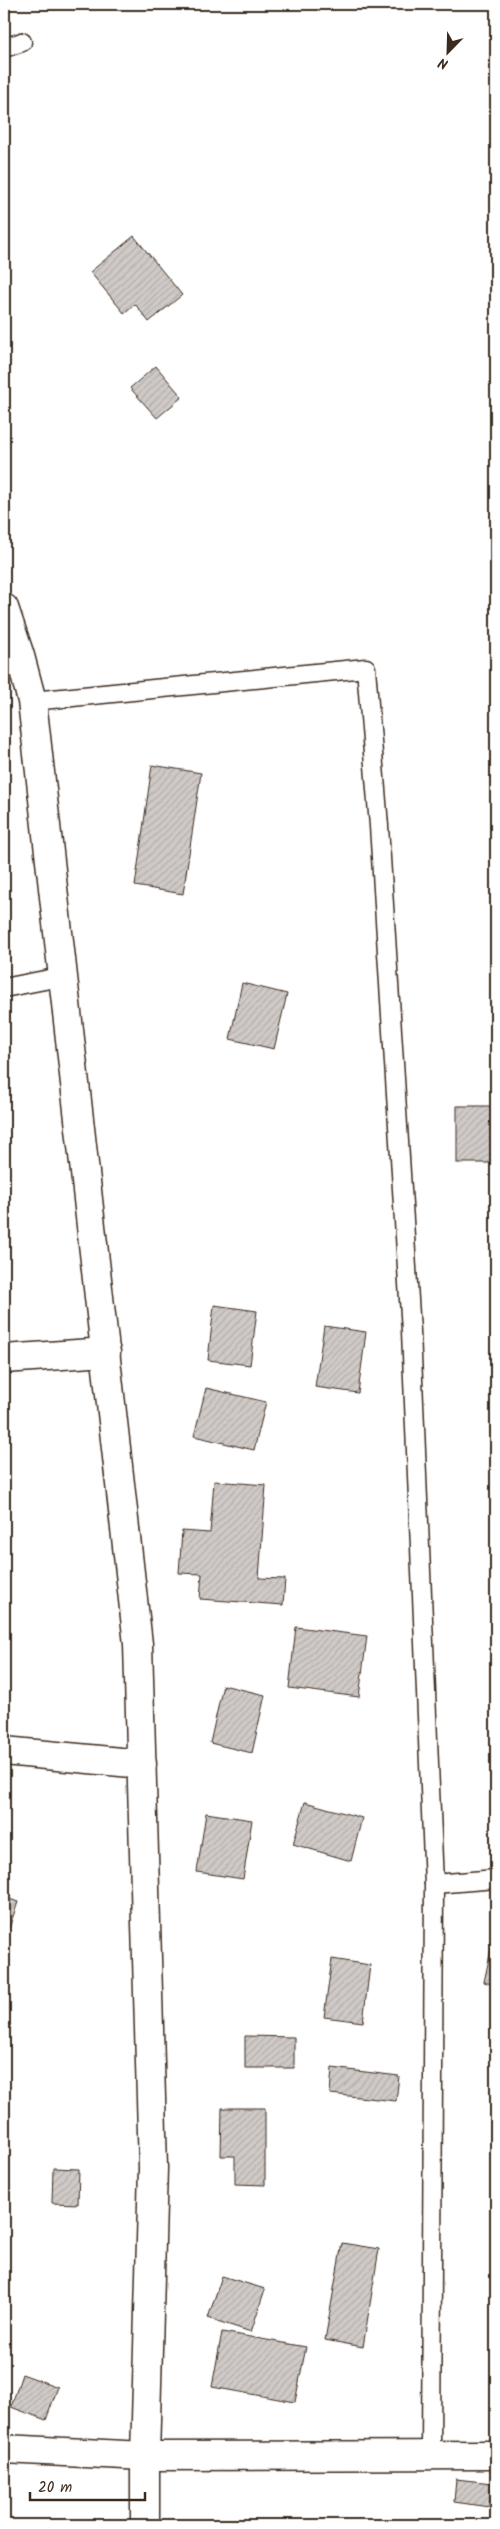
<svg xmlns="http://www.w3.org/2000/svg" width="500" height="2529" viewBox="0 0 500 2529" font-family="Kalam,sans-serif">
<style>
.building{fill:url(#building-hatch);stroke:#3b2a1e}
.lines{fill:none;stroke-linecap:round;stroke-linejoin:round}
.lane-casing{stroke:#3b2a1e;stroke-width:21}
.street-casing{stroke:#3b2a1e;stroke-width:31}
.lane{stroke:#fff;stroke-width:18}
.street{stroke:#fff;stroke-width:28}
</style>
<defs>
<pattern id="building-hatch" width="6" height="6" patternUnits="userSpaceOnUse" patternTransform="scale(1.25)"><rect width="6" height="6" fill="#cfcac7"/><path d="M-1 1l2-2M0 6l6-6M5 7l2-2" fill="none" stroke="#b3aeaa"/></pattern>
</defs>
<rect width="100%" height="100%" fill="#fff"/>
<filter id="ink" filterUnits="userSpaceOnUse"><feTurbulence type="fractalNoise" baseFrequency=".02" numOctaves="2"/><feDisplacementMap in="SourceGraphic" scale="10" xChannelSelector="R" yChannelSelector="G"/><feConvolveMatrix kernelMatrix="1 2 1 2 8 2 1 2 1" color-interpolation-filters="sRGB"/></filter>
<g filter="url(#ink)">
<!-- building -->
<g class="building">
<polygon points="134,236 182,295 149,322 135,304 124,313 90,272"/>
<polygon points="156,366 182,397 157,418 130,388"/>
<polygon points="152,765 201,773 183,894 135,886"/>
<polygon points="242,983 287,994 274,1049 230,1039"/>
<rect x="457" y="1106" width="39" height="57"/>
<polygon points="214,1305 257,1311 250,1365 208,1360"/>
<polygon points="324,1326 366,1332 358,1393 315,1387"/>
<polygon points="206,1388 266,1402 254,1450 194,1436"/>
<polygon points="214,1481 266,1485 259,1578 285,1579 283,1605 200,1599 202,1574 179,1573 182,1531 210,1533"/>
<polygon points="296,1627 367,1636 359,1697 289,1688"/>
<polygon points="223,1685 265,1695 252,1753 210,1743"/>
<polygon points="305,1802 362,1818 351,1861 293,1844"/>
<polygon points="206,1813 252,1820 243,1879 197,1872"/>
<polygon points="4,1897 18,1902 7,1934 4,1933"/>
<polygon points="495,1931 496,1932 496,1985 484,1982"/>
<polygon points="332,1959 370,1965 363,2022 324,2017"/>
<polygon points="245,2036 294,2037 294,2068 245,2068"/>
<polygon points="332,2068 399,2076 396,2101 330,2094"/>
<polygon points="222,2108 265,2108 265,2185 235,2184 235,2156 221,2156"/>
<polygon points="53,2168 79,2169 78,2204 52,2203"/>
<polygon points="342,2243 379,2249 363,2347 325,2340"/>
<polygon points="222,2276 265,2289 251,2332 208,2318"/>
<polygon points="222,2332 306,2347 295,2402 212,2387"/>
<polygon points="22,2374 58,2387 46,2420 11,2407"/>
<polygon points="456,2479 492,2483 489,2507 454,2502"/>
</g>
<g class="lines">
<!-- lane casing -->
<g class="lane-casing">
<g id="lane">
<polyline points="4,48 22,42"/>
<polyline points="32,701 366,668 379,826 411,1331 434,1884 431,2455"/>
<polyline points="4,988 65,976"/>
<polyline points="434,1884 496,1879"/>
</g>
</g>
<!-- street casing -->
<g class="street-casing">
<g id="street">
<polyline points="4,608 20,656 32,701 138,1644 153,2168 145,2456 145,2525"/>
<polyline points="4,1359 106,1352"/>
<polyline points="4,1751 142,1764"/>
<polyline points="4,2449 145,2456 496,2455"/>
</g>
</g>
<!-- lane -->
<use href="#lane" class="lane"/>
<!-- street -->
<use href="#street" class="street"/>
</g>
</g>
<!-- margin -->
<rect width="500" height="2529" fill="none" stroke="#fff" stroke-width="20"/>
<rect x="10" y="10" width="480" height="2509" fill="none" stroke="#3b2a1e" stroke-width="2" filter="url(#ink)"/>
<!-- north arrow -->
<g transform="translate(448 52) rotate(203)" stroke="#ffffff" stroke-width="4" paint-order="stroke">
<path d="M0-4L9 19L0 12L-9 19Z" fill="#3b2a1e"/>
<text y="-8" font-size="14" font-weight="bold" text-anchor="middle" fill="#3b2a1e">N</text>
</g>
<!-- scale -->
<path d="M30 2492v8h115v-8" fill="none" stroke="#3b2a1e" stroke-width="2.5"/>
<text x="38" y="2492" font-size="15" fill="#3b2a1e" stroke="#ffffff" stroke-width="4" paint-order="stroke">20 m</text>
</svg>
